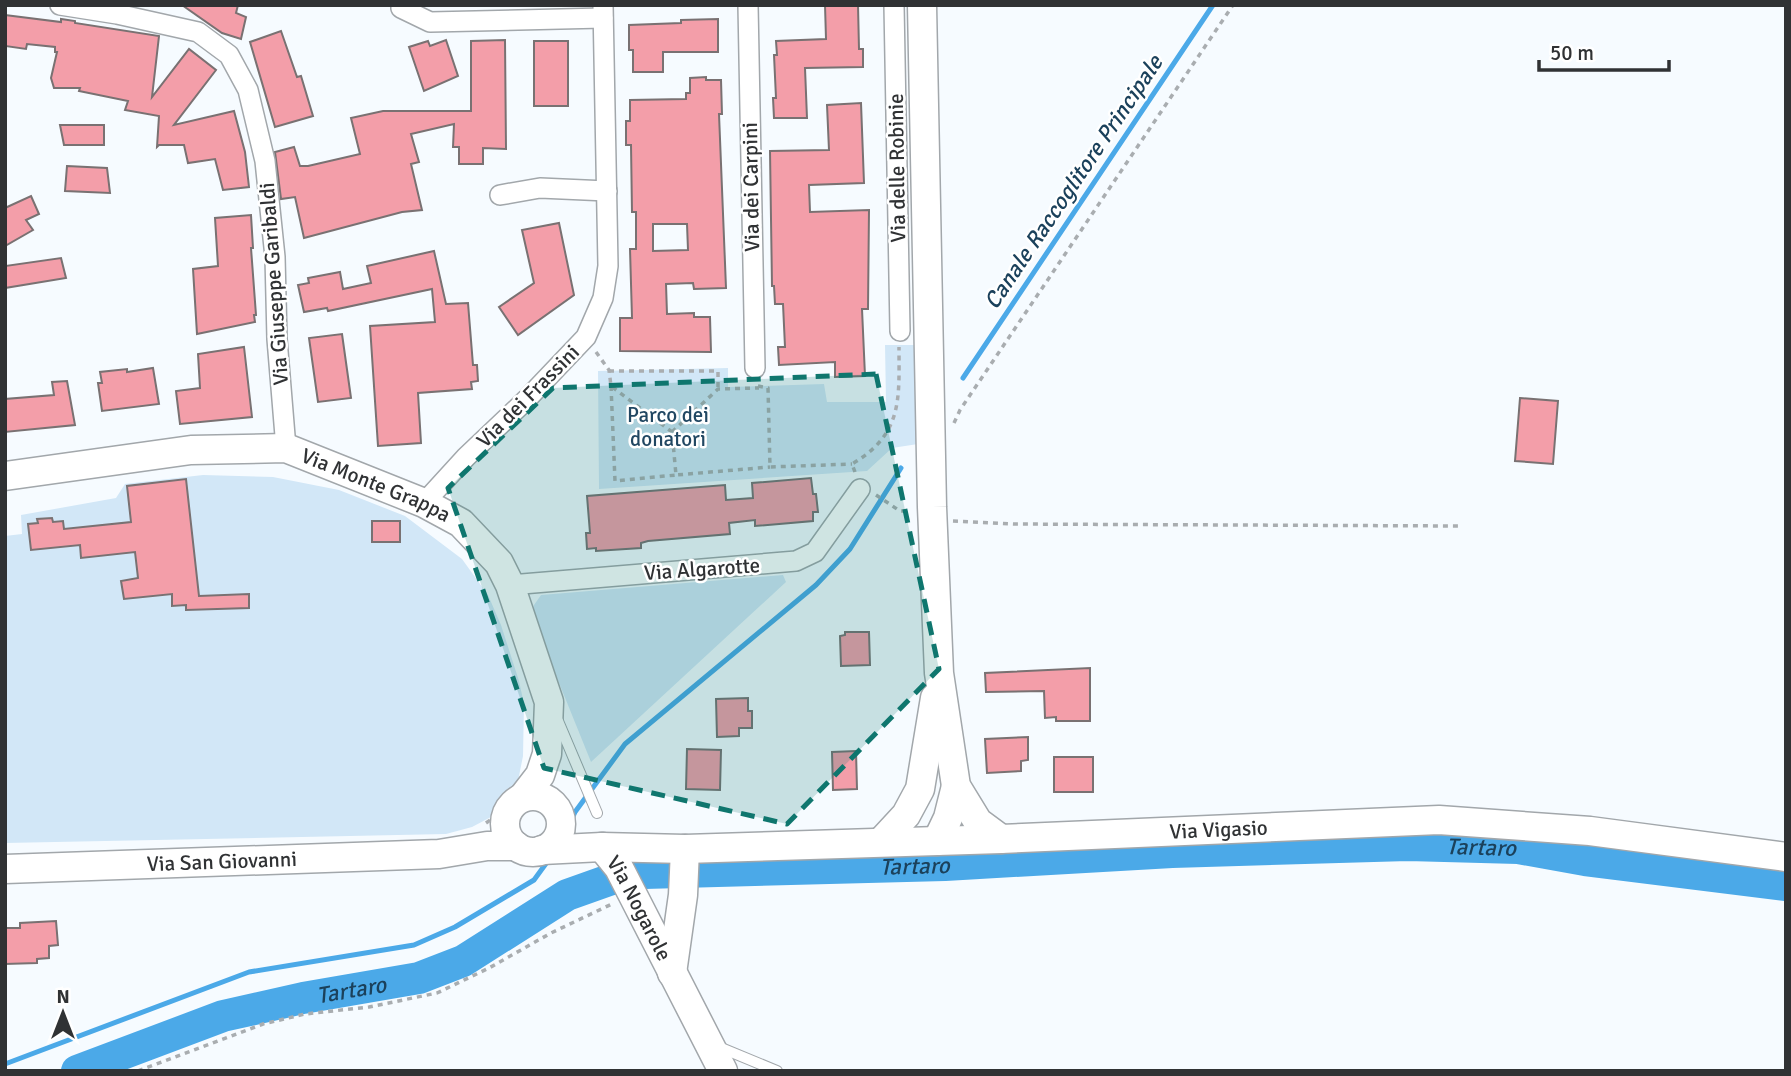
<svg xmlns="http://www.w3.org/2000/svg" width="1791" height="1076" viewBox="0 0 1791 1076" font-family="Signika,sans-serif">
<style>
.green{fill:#d2e7f7}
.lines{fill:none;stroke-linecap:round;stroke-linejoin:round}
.stream{stroke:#4ba9e8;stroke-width:5}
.river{stroke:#4ba9e8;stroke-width:32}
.building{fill:#f39ea9;stroke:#797172;stroke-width:2;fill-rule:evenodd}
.lane-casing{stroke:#a2a7ab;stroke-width:12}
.street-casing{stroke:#a2a7ab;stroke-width:22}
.secondary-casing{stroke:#a2a7ab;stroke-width:31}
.path{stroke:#a9adb0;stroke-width:3.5;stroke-dasharray:5 5;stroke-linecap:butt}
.lane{stroke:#fff;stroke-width:10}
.street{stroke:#fff;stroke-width:19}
.secondary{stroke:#fff;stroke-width:28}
.marked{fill:#0f766e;fill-opacity:0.2;stroke:#0f766e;stroke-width:5;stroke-dasharray:14 9;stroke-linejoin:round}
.labels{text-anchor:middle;stroke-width:5;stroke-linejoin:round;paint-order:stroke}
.street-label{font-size:21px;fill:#303234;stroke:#fff}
.park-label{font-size:21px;fill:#214762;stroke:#fff}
.water-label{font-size:23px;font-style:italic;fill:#1b415b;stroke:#fff}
</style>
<rect width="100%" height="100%" fill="#f6fbff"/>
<!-- green -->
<g class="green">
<polygon points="885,345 916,345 918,444 892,448 867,471 599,489 598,371 728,368 728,387 824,384 827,402 886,402"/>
<polygon points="203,475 273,477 339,490 405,516 462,559 488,595 501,625 519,681 524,704 523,756 518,781 491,817 472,827 446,834 5,843 5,536 22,534 21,515 116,498 125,484"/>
<polygon points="783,575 786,582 591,762 532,616 534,605 541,595"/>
</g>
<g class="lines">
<!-- stream -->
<g class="stream">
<polyline points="963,378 1213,5"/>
<polyline points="562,841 575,812 625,744 816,585 850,549 901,468"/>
<polyline points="5,1064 249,972 414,945 455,927 534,880 550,858"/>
</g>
<!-- river -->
<path class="river" id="s1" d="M77 1071 223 1016 303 998 419 978 463 961 567 895 612 879 644 873 945 865 1172 852 1408 845 1518 848 1585 860 1786 885"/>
</g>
<!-- building -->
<g class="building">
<polygon points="182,5 238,5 236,13 246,17 241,39 222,33"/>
<polygon points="825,5 858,5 859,49 863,49 863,67 805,68 807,118 774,118 773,98 776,98 774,55 777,55 776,41 826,39"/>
<polygon points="5,15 61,22 61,19 75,21 75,23 159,36 152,97 189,49 216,70 174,125 234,111 245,152 249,187 223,190 215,159 188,163 184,145 159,145 157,147 159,116 125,110 128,101 79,91 80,88 54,88 51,78 57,52 55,52 55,47 27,44 26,49 5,46"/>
<polygon points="718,19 718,52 663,52 663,72 633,72 633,50 629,50 629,25 681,23 681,20"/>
<polygon points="281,31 297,77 301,76 313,116 275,127 250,42"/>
<polygon points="446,40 458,76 424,91 409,47 428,41 430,46"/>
<polygon points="505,40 506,149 483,148 483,164 459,164 459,147 453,147 454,124 411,134 419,162 411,164 422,210 402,212 304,238 295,197 281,199 275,152 294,147 300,166 308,166 360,154 351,118 383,111 471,111 471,41"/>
<rect x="534" y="41" width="34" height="65"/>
<path d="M706 77V80H721L722 114H719L726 288 694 289 693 283 666 284 667 314 694 313V317H710L711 352 620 351V318H632L630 249H636V212H632L631 145H626V121H630V100L686 99V93H690V78ZM653 224H687L688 250 653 251Z"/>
<polygon points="861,103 864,183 809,185 810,212 869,210 868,309 862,309 865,376 835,377 835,362 779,365 778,347 785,347 783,304 775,304 774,286 772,286 770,151 829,150 827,105"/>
<polygon points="60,125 104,125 104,145 64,145"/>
<polygon points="67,166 107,168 110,193 65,191"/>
<polygon points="31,196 39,214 26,220 33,230 5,246 5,208"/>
<polygon points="251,215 253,248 251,248 256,315 254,315 255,322 197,334 193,269 218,266 215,218"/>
<polygon points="559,223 574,295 518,335 499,307 534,283 522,230"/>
<polygon points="434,251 446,304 468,303 473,365 477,365 478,381 471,382 472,389 418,393 421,443 378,446 370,326 435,322 432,289 328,311 327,308 304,312 298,285 309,283 308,278 340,272 343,289 371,283 367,266"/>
<polygon points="61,258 66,278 5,288 5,266"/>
<polygon points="342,334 351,398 318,402 309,338"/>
<polygon points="244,347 252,417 180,424 176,391 200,388 198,354"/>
<polygon points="153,368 159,404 102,411 98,383 102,383 100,372 127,369 127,372"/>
<polygon points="67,381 75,425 5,432 5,399 54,395 52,382"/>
<polygon points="1520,398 1558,401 1553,464 1515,461"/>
<polygon points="811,478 813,494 816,494 818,512 813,512 813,521 755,526 755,520 729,523 730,534 648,541 641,543 641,548 596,551 596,548 587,549 586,533 590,533 587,496 725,485 726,500 753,498 752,483"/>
<polygon points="186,479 199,596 249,594 249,608 186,610 186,605 172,606 172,594 124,599 121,581 138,578 135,552 81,558 80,545 31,550 28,524 38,523 37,519 52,518 53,522 63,521 64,529 131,522 127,486"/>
<rect x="372" y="521" width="28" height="21"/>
<polygon points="845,632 869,632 870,665 841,666 840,636 845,635"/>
<polygon points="1090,668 1090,721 1056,721 1056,717 1045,718 1044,691 986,692 985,673"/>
<polygon points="748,698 748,711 752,711 752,728 739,728 739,736 717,737 716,699"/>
<polygon points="1028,737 1028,760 1021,761 1021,771 987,773 985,739"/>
<polygon points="687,749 721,750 720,790 686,789"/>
<polygon points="856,751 857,789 833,790 832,752"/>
<rect x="1054" y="757" width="39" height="35"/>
<polygon points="56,921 58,945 49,946 49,958 37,959 37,963 5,964 5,928 20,928 20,923"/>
</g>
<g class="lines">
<!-- lane casing -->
<g class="lane-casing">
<g id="lane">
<polyline points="558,721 597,813"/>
<polyline points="719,1047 777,1071"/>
</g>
</g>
<!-- street casing -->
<g class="street-casing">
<g id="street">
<polyline points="60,5 117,14 198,32 229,55 248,90 265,161 275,257 277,339 286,448"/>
<polyline points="748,5 755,368"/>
<polyline points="894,5 900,331"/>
<polyline points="401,8 430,22 603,18"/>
<polyline points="500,195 540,188 607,191"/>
<polyline points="424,503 466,457 527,399 586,337 603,298 608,266 603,5"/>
<polyline points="510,585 796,561 815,552 860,489"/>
</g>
</g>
<!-- secondary casing -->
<g class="secondary-casing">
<g id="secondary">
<polyline points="922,5 932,507 939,673 956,786 978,822 1001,839"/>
<path id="s2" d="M5 476 191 450 286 448 424 503 461 523 499 563 510 585 549 702 547 754 540 775 523 797"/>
<circle cx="533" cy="824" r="28"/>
<polyline points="937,841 948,818 956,786"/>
<polyline points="881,842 906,815 920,789 935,698"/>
<path id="s3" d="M602 847 619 868 723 1071"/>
<path id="s4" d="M542 850 602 847 685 849 1001 839 1439 820 1590 831 1786 857"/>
<path id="s5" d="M5 869 439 854 487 846H516"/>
<polyline points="672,973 683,895 685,849"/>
</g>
</g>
<!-- path -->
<g class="path">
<polyline points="596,352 609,370 611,386 672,432 676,475 770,467"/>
<polyline points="609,371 718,371 718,389"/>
<polyline points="611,386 615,481 676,475"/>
<polyline points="758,386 768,388 770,467 852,464"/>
<polyline points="954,423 960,410 1233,5"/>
<polyline points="672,432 718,389 759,388"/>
<path d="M855 472 852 464C903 434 899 399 899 347"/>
<polyline points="876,495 900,511 909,511"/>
<polyline points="953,521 1013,524 1460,526"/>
<polyline points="486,823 496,816 503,808"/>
<polyline points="138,1071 263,1024 305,1014 369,1007 437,993 489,968 551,933 614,903"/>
</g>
<!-- lane -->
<use href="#lane" class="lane"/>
<!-- street -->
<use href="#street" class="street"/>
<!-- secondary -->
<use href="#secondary" class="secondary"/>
</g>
<!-- marked area -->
<path class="marked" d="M876 374 939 669 787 824 544 768 448 488 553 388Z"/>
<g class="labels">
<!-- street labels -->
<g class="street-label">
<text transform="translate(897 168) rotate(-91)" y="7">Via delle Robinie</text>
<text transform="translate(751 187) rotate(-91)" y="7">Via dei Carpini</text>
<text transform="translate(274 284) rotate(-94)" y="7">Via Giuseppe Garibaldi</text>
<text transform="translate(528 396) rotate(-45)" y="7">Via dei Frassini</text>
<text dy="7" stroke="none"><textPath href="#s2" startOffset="380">Via Monte Grappa</textPath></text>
<text transform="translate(702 569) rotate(-4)" y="7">Via Algarotte</text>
<text dy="7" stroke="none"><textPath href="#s4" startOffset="677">Via Vigasio</textPath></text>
<text dy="7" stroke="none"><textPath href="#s5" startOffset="217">Via San Giovanni</textPath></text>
<text dy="7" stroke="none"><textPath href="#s3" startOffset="72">Via Nogarole</textPath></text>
</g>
<!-- park labels -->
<g class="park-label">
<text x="668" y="422">Parco dei<tspan x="668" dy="24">donatori</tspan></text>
</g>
<!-- water labels -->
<g class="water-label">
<text transform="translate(1073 182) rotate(-56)" y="8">Canale Raccoglitore Principale</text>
<text dy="8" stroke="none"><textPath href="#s1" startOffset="1444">Tartaro</textPath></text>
<text dy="8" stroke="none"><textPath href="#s1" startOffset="877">Tartaro</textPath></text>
<text dy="8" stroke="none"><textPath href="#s1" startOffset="287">Tartaro</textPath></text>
</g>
</g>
<!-- border -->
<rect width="1791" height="1076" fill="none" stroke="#303234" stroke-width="14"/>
<!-- north arrow -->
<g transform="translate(63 1013)" stroke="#ffffff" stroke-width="5" paint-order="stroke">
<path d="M0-5L12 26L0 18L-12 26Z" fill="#303234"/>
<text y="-10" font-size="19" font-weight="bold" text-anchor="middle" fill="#303234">N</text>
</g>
<!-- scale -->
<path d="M1539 60v10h130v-10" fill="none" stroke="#303234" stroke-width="3.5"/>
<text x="1550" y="60" font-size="21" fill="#303234" stroke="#ffffff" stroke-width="5" paint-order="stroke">50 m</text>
</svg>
